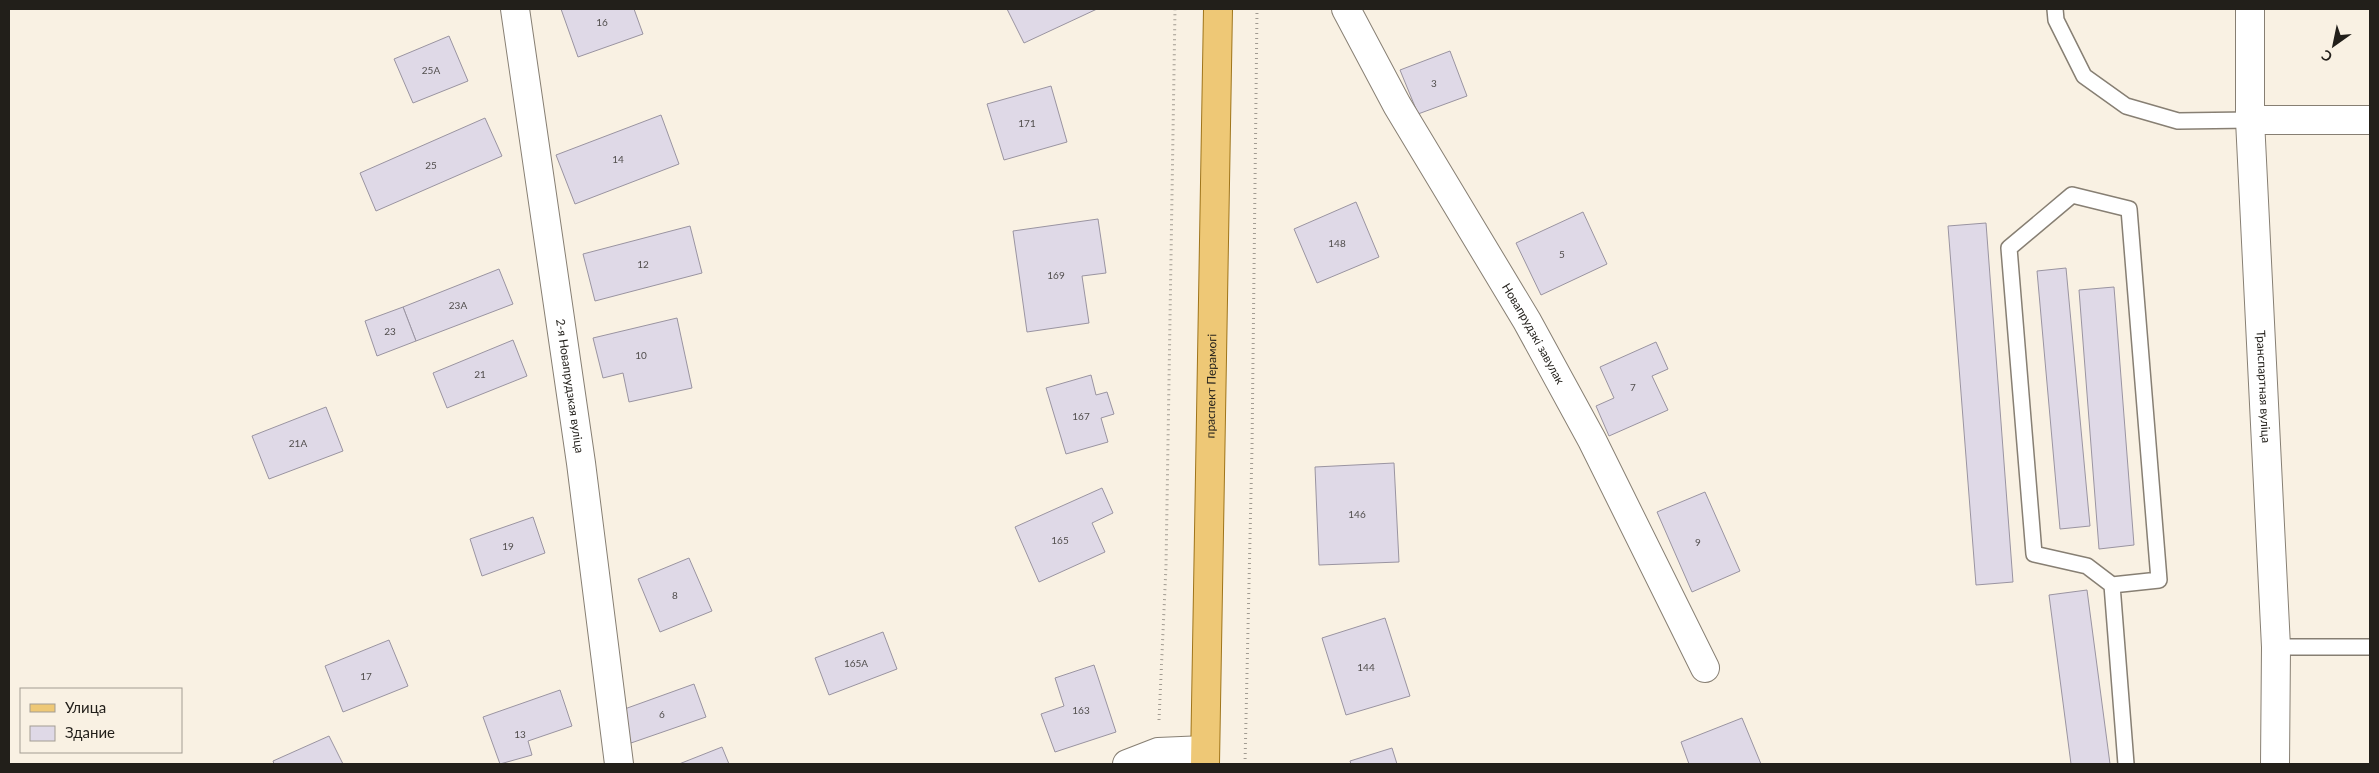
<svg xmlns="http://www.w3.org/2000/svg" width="2379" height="773" viewBox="0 0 2379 773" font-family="Lato,sans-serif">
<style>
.building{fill:#dfd9e7;stroke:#9a94a1}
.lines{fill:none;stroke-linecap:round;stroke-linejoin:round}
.service-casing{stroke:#877f73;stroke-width:18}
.minor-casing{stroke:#877f73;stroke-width:30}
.primary-casing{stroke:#9f751b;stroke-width:30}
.path{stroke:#a19b91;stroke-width:3;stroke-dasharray:1 4;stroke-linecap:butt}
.service{stroke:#fff;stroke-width:15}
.minor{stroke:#fff;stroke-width:28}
.primary{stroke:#eec876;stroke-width:28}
.labels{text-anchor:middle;stroke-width:5;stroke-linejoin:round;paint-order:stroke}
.number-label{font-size:10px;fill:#514e4d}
.street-label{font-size:12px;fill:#221f1a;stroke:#f9f1e3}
</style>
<rect width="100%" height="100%" fill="#f9f1e3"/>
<!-- building -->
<g class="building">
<polygon points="561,9 634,9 643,34 578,57"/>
<polygon points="1007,9 1097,9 1024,43"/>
<polygon points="449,36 468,81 413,103 394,59"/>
<polygon points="1450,51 1467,96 1418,114 1400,70"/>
<polygon points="1051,86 1067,142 1004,160 987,104"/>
<polygon points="661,115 679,164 575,204 556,155"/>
<polygon points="485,118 502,156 376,211 360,173"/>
<polygon points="1356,202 1379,257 1317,283 1294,229"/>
<polygon points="1583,212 1607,264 1541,295 1516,243"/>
<polygon points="1098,219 1106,273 1082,276 1089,323 1027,332 1013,231"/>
<polygon points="1986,223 2013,582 1976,585 1948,226"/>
<polygon points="690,226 702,273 595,301 583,254"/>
<polygon points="2066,268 2090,526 2060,529 2037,271"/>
<polygon points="499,269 513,304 416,341 403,307"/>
<polygon points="2114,287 2134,545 2099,549 2079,290"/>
<polygon points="403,307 416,341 377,356 365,321"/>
<polygon points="677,318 692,388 629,402 623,373 603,378 593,338"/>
<polygon points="513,340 527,376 447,408 433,373"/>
<polygon points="1656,342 1668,369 1652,376 1668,410 1609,436 1596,406 1614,398 1600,367"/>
<polygon points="1091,375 1096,395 1107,392 1114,414 1101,418 1108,442 1066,454 1046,388"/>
<polygon points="326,407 343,451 269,479 252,436"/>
<polygon points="1394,463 1399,562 1319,565 1315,467"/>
<polygon points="1102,488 1113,513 1092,523 1105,552 1039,582 1015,527"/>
<polygon points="1705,492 1740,571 1692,592 1657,512"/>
<polygon points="533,517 545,553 482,576 470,539"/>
<polygon points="689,558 712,611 660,632 638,579"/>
<polygon points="2087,590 2110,764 2071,764 2049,595"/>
<polygon points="1385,618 1410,696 1346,715 1322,638"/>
<polygon points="883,632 897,669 829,695 815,658"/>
<polygon points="389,640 408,686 343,712 325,666"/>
<polygon points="1094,665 1116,732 1055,752 1041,714 1064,706 1055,678"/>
<polygon points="694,684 706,717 631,743 619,711"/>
<polygon points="560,690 572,726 528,741 532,755 500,764 483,717"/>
<polygon points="1742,718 1761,764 1689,764 1681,742"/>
<polygon points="329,736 343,764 274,764 273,761"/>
<polygon points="722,747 729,764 679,764"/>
<polygon points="1392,748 1397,764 1351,764 1350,761"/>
</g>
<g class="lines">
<!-- service casing -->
<g class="service-casing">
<g id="service">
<polyline points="2055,9 2056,20 2084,76 2126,106 2178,121 2250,120"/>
<polyline points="2112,585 2159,580 2129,209 2072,195 2009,248 2034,554 2087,566 2112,585 2126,764"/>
<polyline points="2276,647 2370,647"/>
</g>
</g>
<!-- minor casing -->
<g class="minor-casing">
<g id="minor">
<path id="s1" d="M515 9 581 463 619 764"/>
<path id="s2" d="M1346 9 1397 105 1527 321 1592 440 1705 668"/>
<path id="s3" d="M2250 9V120L2276 647 2275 764"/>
<polyline points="2250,120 2370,120"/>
<polyline points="1127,764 1158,752 1205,750"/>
</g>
</g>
<!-- primary casing -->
<g class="primary-casing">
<g id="primary">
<path id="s4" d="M1205 764 1218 9"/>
</g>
</g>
<!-- path -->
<g class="path">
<polyline points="1159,720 1166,566 1175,9"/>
<polyline points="1245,764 1252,448 1257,9"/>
</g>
<!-- service -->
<use href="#service" class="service"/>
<!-- minor -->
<use href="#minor" class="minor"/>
<!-- primary -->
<use href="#primary" class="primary"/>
</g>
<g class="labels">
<!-- number labels -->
<g class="number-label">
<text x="602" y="26">16</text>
<text x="431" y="74">25А</text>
<text x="1434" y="87">3</text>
<text x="1027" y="127">171</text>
<text x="618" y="163">14</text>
<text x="431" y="169">25</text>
<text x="1337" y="247">148</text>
<text x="1562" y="258">5</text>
<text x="643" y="268">12</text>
<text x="1056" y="279">169</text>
<text x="458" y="309">23А</text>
<text x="390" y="335">23</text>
<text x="641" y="359">10</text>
<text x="480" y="378">21</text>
<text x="1633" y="391">7</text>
<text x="1081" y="420">167</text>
<text x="298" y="447">21А</text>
<text x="1357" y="518">146</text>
<text x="1060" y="544">165</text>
<text x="1698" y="546">9</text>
<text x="508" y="550">19</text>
<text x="675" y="599">8</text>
<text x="856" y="667">165А</text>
<text x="1366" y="671">144</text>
<text x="366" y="680">17</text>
<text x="1081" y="714">163</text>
<text x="662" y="718">6</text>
<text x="520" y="738">13</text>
</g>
<!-- street labels -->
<g class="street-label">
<text dy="4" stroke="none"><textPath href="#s2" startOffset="375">Новапрудзкі завулак</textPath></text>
<text dy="4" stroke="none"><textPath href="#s1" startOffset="381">2-я Новапрудзкая вуліца</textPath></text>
<text dy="4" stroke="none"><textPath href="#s4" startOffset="378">праспект Перамогі</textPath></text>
<text dy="4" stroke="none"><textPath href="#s3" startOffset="378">Транспартная вуліца</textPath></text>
</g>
</g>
<!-- border -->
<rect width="2379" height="773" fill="none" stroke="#221f1a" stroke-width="20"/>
<!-- legend -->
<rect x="20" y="688" width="162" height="65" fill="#f9f1e3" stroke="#a39d93"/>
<rect x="30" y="704" width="25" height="8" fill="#eec876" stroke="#a39d93"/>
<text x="65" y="713" font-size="15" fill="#221f1a">Улица</text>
<rect x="30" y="726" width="25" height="15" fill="#dfd9e7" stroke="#a39d93"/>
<text x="65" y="738" font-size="15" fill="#221f1a">Здание</text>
<!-- north arrow -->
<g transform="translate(2334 45) rotate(213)" stroke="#f9f1e3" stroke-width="4" paint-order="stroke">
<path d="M0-4L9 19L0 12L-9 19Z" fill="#221f1a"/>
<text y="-8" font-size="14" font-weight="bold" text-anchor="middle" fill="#221f1a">С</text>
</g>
</svg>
